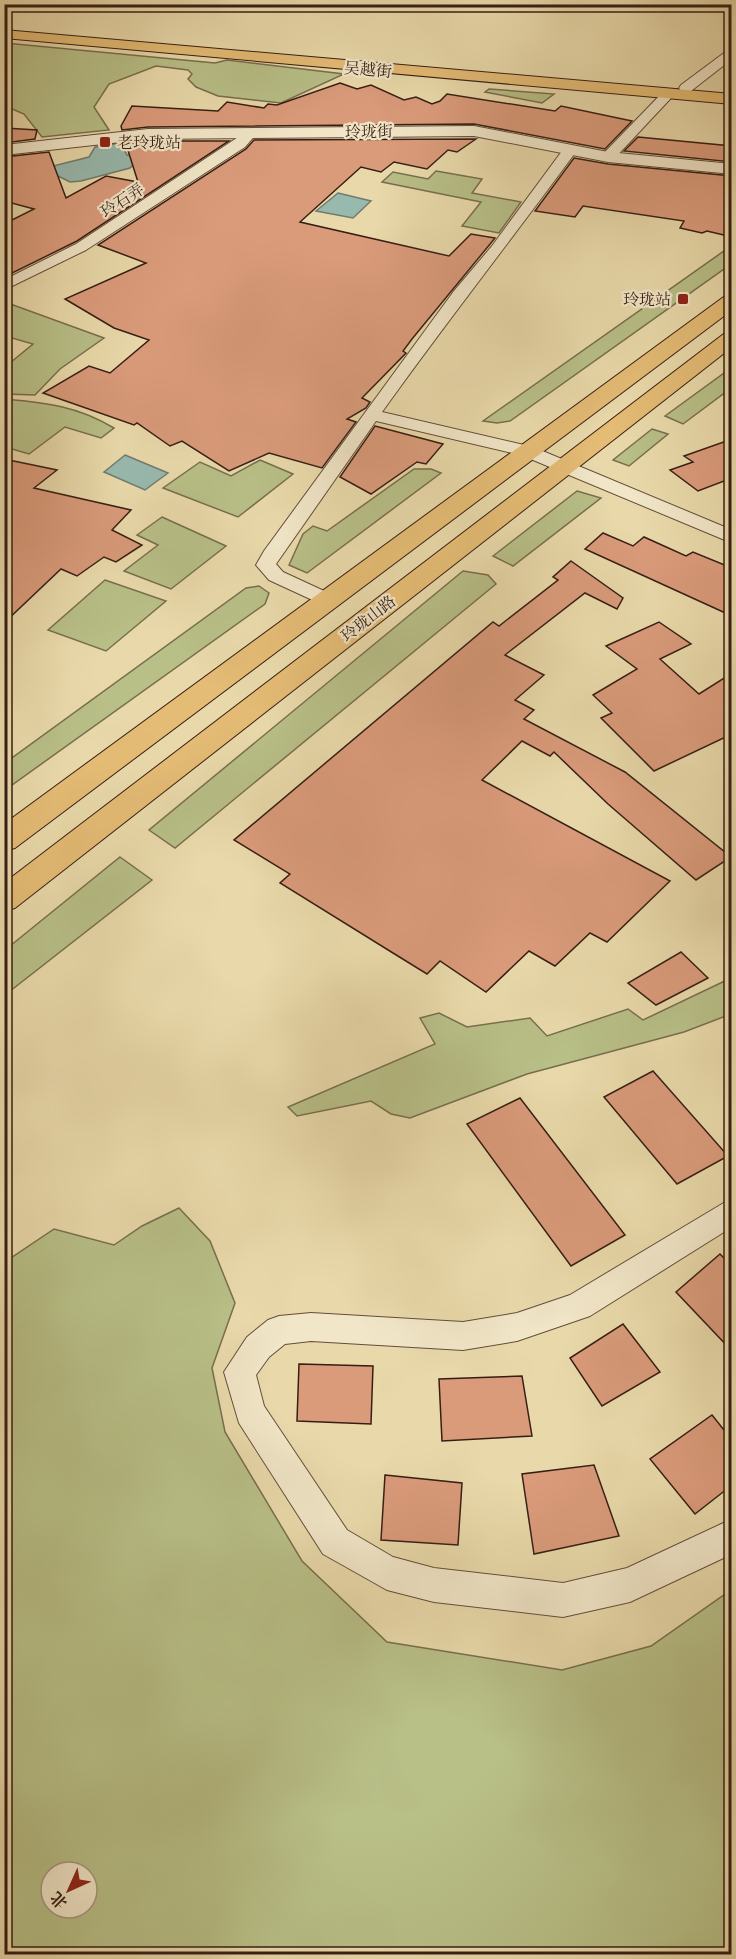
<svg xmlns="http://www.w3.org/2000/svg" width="736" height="1959" viewBox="0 0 736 1959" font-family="'Libre Caslon Text','Noto Serif SC',serif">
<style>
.green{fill:#b8bf87;stroke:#786e4e;stroke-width:1.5;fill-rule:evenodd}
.water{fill:#98b9ae;stroke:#717b70;stroke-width:1.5}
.building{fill:#da9b7b;stroke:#371e14;stroke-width:1.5}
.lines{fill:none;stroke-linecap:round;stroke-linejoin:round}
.minor-casing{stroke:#644d3a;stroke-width:2}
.tertiary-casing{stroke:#644d3a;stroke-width:2}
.primary-casing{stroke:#371e14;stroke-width:2}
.trunk-casing{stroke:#371e14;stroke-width:2}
.minor{fill:#f1e6c8;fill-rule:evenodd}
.tertiary{fill:#f1e6c8;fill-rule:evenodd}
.primary{fill:#e4bc75;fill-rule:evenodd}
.trunk{fill:#e4bc75;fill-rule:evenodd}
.poi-dot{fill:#8f2418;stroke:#f1e6c8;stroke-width:2}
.labels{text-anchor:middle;stroke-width:4.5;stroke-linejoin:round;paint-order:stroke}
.far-street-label{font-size:16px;fill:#371e14;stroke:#f1e6c8}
.far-poi-label{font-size:16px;fill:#371e14;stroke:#f1e6c8;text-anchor:start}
</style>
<rect width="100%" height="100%" fill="#e9d9aa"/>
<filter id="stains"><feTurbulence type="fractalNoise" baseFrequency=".00333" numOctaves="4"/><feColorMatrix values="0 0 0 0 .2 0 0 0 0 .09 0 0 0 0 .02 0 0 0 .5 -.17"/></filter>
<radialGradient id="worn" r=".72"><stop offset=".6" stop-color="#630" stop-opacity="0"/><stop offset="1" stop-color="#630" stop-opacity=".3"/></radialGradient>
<!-- green -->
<g class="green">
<polygon points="5,43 215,63 227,60 344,74 281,103 218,96 196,87 188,79 192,74 188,70 156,66 109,84 94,107 109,130 42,137 24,114 5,106"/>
<polygon points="489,89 554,94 542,103 485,92"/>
<polygon points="436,171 482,179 472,193 521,202 499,233 462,226 481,202 382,182 393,172 428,179"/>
<polygon points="731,246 731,264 510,421 497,423 483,421"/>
<polygon points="4,302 5,302 104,338 60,369 35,395 5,394 5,367 33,344 5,336"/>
<polygon points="731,368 731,388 683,424 665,416"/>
<path d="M5 399C47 403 77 406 114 428L101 438 65 427 29 454 5 447Z"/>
<polygon points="652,429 668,434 629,466 613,460"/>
<polygon points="260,460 293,474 238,517 163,488 200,462 231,476"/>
<polygon points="414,469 431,469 441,473 307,573 289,565 303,534 313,526 327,531"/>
<polygon points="577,491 601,498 513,566 493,556"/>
<polygon points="162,517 226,546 171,589 124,571 158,545 137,535"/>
<polygon points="463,571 488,575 496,584 175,848 149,830"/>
<polygon points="105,580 166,601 106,651 48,630"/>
<polygon points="259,586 269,593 265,604 5,790 5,763 246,588"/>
<polygon points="120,857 152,880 5,995 5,950"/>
<polygon points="731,978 731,1014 684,1032 527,1074 410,1118 391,1114 371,1101 297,1116 288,1107 435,1044 420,1018 439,1013 467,1027 530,1018 547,1036 628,1009 643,1020"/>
<path d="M179 1208 210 1241 235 1303 212 1368 225 1432 302 1561 387 1642 562 1670 651 1646 731 1590V1954H5V1262L54 1229 114 1245 142 1226ZM51 1872H87V1908H51Z"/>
</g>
<!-- water -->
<g class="water">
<polygon points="120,143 127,155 141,157 130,168 81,181 70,182 48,171 49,167 89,157 95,147"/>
<polygon points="338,193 371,201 353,218 316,211"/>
<polygon points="125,455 168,473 145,490 104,472"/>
</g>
<!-- building -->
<g class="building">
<polygon points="340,83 357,89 371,85 404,100 416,97 432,104 440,101 447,94 555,111 561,106 632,121 605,149 474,124 148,127 122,130 121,126 132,106 218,111 227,102 264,108 268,104 277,105"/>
<polygon points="4,128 37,130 35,139 4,143"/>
<polygon points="638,137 732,146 732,162 624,151"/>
<polygon points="476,139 457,152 448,150 427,169 394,162 381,172 361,167 300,222 449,256 471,234 495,238 412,339 403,351 406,353 362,398 370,402 366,408 347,419 356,422 322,468 269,453 229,471 182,441 170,446 137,423 134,425 43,393 89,366 110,373 149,340 114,328 65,299 146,263 98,245 246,149 254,140"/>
<polygon points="148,141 229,141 77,241 4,277 4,224 34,209 4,201 4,157 49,152 66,198 106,176 138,182 126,144"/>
<polygon points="574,158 608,164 732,176 732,237 707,231 702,233 680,228 684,221 583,206 575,217 535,211"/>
<polygon points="375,426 443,444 426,464 417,462 371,494 340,477"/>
<polygon points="732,439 732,478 698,491 670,470 693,462 684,456"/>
<polygon points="4,459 57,470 34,488 131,510 112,530 142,545 116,562 104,557 77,576 61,569 4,623"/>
<polygon points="603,533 633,546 644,537 686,556 693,552 732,568 732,616 585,549"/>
<polygon points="571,561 623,598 617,609 585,593 505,655 544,675 515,700 534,710 524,719 625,772 731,857 696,880 608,804 554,752 550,756 522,741 482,780 670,881 607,942 590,933 555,966 529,951 486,992 440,961 427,974 393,953 280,883 290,874 234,840 493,622 499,626 558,580 553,577"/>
<polygon points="659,622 691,644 660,659 699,694 732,673 732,734 654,771 601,718 612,713 593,695 637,669 606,646"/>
<polygon points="681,952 708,978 656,1005 628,983"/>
<polygon points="653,1071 728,1156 677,1184 604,1097"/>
<polygon points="520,1098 625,1235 571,1266 467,1124"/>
<polygon points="720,1254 732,1266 732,1351 676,1292"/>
<polygon points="623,1324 660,1372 602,1406 570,1358"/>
<polygon points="299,1364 373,1366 371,1424 297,1421"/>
<polygon points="522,1376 532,1436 442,1441 439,1379"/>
<polygon points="712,1415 732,1440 732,1485 695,1514 650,1459"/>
<polygon points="594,1465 619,1536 534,1554 522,1474"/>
<polygon points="385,1475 462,1483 458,1545 381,1540"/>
</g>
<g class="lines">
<!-- minor casing -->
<g class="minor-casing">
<g id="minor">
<polygon points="33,4 4,11 4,5"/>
<polygon points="668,90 674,94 672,97 613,160 603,160 603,154 664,91"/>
<polygon points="252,128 258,132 245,147 86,250 4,290 4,280 76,244"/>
<path d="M570 146 577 150 575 153C511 240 445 324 382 412L533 447 732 530V543L521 455 376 421 276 564 283 572 335 596 338 600 335 604H321L269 580 256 565 264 551 454 291 492 246 565 147Z"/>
<polygon points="732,1198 732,1227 590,1316 517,1341 463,1350 311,1341 285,1344 269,1357 256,1375 264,1406 347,1530 393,1557 434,1568 563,1583 627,1568 732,1519 732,1554 630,1602 563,1617 434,1602 387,1590 323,1554 239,1423 224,1372 247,1337 268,1320 279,1316 311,1313 463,1322 517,1313 570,1295"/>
</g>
</g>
<!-- tertiary casing -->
<g class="tertiary-casing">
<g id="tertiary">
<polygon points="724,4 732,4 732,11 727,10"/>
<polygon points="732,47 732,59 691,91 681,91 679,88 681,85"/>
<polygon points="474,126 608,152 732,164 732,174 608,162 474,136 148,139 4,155 4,145 148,129"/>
</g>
</g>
<!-- primary casing -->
<g class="primary-casing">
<g id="primary">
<polygon points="732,294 732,310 15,848 4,851 4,824 725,296"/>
<polygon points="732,331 732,347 15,908 4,911 4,883 725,333"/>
</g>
</g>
<!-- trunk casing -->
<g class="trunk-casing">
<polygon id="trunk" points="4,30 732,94 732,104 4,38"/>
</g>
<!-- minor -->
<use href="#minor" class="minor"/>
<!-- tertiary -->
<use href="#tertiary" class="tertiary"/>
<!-- primary -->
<use href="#primary" class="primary"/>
<!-- trunk -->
<use href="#trunk" class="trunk"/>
</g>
<!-- markers -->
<g class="poi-dot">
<rect x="99" y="136" width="12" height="12" rx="3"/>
<rect x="677" y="293" width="12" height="12" rx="3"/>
</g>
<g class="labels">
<!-- far-street labels -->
<g class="far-street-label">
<text transform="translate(368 69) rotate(5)" y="6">吴越街</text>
<text transform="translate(369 131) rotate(-1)" y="6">玲珑街</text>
<text transform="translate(122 200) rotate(-33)" y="6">玲石弄</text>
<text transform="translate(368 618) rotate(-38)" y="6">玲珑山路</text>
</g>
<!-- far-poi labels -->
<g class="far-poi-label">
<text x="117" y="148">老玲珑站</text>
<text x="671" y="305" text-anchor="end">玲珑站</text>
</g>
</g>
<!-- margin -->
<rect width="736" height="1959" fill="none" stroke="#e9d9aa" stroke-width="24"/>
<rect x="6" y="6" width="724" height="1947" fill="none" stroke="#371e14" stroke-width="3"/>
<rect x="12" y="12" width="712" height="1935" fill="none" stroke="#371e14" stroke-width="1.5"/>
<!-- north arrow -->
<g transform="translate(69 1890) rotate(225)"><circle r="28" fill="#f1e6c8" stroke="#a79680" stroke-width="1.5"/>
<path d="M0-4.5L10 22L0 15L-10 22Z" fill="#8f2418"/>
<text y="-9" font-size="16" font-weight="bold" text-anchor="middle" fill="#371e14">北</text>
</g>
<rect width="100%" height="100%" filter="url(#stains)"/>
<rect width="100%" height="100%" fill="url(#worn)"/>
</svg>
